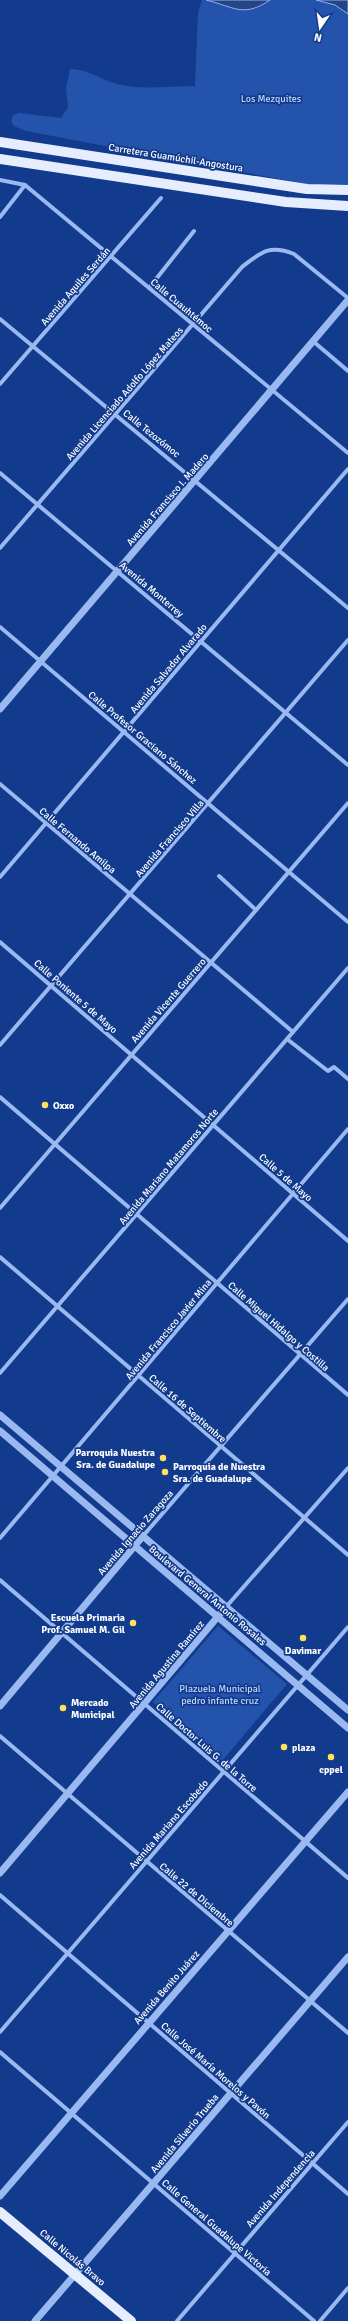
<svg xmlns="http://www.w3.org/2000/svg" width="348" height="2321" viewBox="0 0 348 2321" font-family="Signika,sans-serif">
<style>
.green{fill:#2453ac}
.water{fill:#274583;stroke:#8db2f4}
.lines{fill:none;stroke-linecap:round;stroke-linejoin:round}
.minor{stroke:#9bb9f1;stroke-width:4}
.tertiary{stroke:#9bb9f1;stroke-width:7}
.primary{stroke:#e5edff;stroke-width:10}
.poi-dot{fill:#ffe15b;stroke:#123b8d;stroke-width:1.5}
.labels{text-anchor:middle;stroke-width:3.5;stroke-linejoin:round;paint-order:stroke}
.park-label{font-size:10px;fill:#c2d6fc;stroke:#123b8d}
.street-label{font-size:10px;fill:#fff;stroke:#123b8d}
.poi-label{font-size:10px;font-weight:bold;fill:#fff;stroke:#123b8d;text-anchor:start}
</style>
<rect width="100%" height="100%" fill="#123b8d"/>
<!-- green -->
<g class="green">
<path d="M202 0 256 9 270 0H316L335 5 348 14V187H322L26 131 14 126 11 121 13 115 20 113 61 118 68 107 66 88 70 69C87 69 98 78 114 83 139 91 169 86 195 86L198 13Z"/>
<polygon points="218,1626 287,1684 222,1761 153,1702"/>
</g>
<!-- water -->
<g class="water">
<path d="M206 0H270C244 18 234 7 206 0Z"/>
<polygon points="316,0 348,0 348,14 335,5"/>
</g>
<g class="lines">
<!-- minor -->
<g class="minor">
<polyline points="0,180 25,185 348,453"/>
<polyline points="0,217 25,185"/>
<polyline points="149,288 194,231"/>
<polyline points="0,319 348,608"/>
<polyline points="314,342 348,371"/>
<polyline points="0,384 161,198"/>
<polyline points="0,473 348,765"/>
<path d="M0 548 242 267C261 252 270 244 294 254L348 298"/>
<polyline points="0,627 348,922"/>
<polyline points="0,784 293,1032"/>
<polyline points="219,876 256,910"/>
<polyline points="0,877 348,469"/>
<polyline points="0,942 348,1241"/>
<polyline points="287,1039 328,1071 334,1067 348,1079"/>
<polyline points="0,1045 348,640"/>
<polyline points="0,1097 348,1395"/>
<polyline points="0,1208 348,803"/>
<polyline points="0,1257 348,1555"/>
<polyline points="0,1373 348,968"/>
<polyline points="143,1536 348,1299"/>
<polyline points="0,1538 348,1129"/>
<polyline points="0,1580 348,1878"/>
<polyline points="226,1607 348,1468"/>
<polyline points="0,1736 348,2033"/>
<polyline points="0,1895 348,2194"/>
<polyline points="0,2032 348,1627"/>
<polyline points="0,2052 314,2321"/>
<polyline points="177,2321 348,2122"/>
<polyline points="320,2321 348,2288"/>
</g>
<!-- tertiary -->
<g class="tertiary">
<polyline points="0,709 348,300"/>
<polyline points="0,1415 348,1710"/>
<polyline points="0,1431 348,1728"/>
<polyline points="0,1706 143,1536"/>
<polyline points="0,1873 226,1607"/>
<polyline points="0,2196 348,1792"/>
<polyline points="35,2321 348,1957"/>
</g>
<!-- primary -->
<g class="primary">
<polyline points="0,142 307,189 348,190"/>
<polyline points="0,159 286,202 348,206"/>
<polyline points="0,2212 131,2321"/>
</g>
</g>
<!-- markers -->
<g class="poi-dot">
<circle cx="45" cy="1105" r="4"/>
<circle cx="163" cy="1458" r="4"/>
<circle cx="165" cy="1472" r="4"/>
<circle cx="133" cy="1623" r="4"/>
<circle cx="303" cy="1638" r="4"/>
<circle cx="63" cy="1708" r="4"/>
<circle cx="284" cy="1747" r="4"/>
<circle cx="331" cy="1757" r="4"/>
</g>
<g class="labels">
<!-- park labels -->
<g class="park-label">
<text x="271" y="102">Los Mezquites</text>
<text x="220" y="1692">Plazuela Municipal<tspan x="220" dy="12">pedro infante cruz</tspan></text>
</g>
<!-- street labels -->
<g class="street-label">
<text transform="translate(176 157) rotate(9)" y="4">Carretera Guamúchil-Angostura</text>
<text transform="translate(75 286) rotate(-49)" y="4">Avenida Aquiles Serdán</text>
<text transform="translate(182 305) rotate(40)" y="4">Calle Cuauhtémoc</text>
<text transform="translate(124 393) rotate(-49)" y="4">Avenida Licenciado Adolfo López Mateos</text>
<text transform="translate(152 433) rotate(39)" y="4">Calle Tezozómoc</text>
<text transform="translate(167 499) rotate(-49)" y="4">Avenida Francisco I. Madero</text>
<text transform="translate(152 589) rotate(40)" y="4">Avenida Monterrey</text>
<text transform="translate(168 668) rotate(-50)" y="4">Avenida Salvador Alvarado</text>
<text transform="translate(143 737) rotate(40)" y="4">Calle Profesor Graciano Sánchez</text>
<text transform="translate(169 838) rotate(-49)" y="4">Avenida Francisco Villa</text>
<text transform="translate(78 840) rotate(40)" y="4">Calle Fernando Amilpa</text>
<text transform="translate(76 996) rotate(41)" y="4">Calle Poniente 5 de Mayo</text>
<text transform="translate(168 1000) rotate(-49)" y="4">Avenida Vicente Guerrero</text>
<text transform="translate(168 1166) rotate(-50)" y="4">Avenida Mariano Matamoros Norte</text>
<text transform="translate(286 1177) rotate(41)" y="4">Calle 5 de Mayo</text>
<text transform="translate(279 1326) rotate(41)" y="4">Calle Miguel Hidalgo y Costilla</text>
<text transform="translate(168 1329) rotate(-50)" y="4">Avenida Francisco Javier Mina</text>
<text transform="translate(188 1408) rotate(41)" y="4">Calle 16 de Septiembre</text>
<text transform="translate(135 1532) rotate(-49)" y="4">Avenida Ignacio Zaragoza</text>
<text transform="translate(208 1595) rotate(40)" y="4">Boulevard General Antonio Rosales</text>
<text transform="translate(166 1664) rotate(-50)" y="4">Avenida Agustina Ramírez</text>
<text transform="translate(207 1747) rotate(41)" y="4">Calle Doctor Luis G. de la Torre</text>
<text transform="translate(168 1824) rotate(-49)" y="4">Avenida Mariano Escobedo</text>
<text transform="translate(197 1894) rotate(40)" y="4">Calle 22 de Diciembre</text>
<text transform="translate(166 1987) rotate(-49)" y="4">Avenida Benito Juárez</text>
<text transform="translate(216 2070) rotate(41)" y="4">Calle José María Morelos y Pavón</text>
<text transform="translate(184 2133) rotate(-50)" y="4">Avenida Silverio Trueba</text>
<text transform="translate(280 2188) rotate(-49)" y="4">Avenida Independencia</text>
<text transform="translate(217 2227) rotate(41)" y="4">Calle General Guadalupe Victoria</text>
<text transform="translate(73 2257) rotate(40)" y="4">Calle Nicolás Bravo</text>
</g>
<!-- poi labels -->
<g class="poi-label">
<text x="53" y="1109">Oxxo</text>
<text x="155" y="1456" text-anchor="end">Parroquia Nuestra<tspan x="155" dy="12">Sra. de Guadalupe</tspan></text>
<text x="173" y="1470">Parroquia de Nuestra<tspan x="173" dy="12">Sra. de Guadalupe</tspan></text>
<text x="125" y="1621" text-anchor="end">Escuela Primaria<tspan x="125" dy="12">Prof. Samuel M. Gil</tspan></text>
<text x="303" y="1654" text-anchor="middle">Davimar</text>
<text x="71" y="1706">Mercado<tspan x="71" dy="12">Municipal</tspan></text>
<text x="292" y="1751">plaza</text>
<text x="331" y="1773" text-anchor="middle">cppel</text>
</g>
</g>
<!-- north arrow -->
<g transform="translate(320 28) rotate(193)" stroke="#123b8d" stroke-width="3" paint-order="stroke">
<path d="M0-3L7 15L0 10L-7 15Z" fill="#ffffff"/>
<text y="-6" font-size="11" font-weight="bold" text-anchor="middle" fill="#ffffff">N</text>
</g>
</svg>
